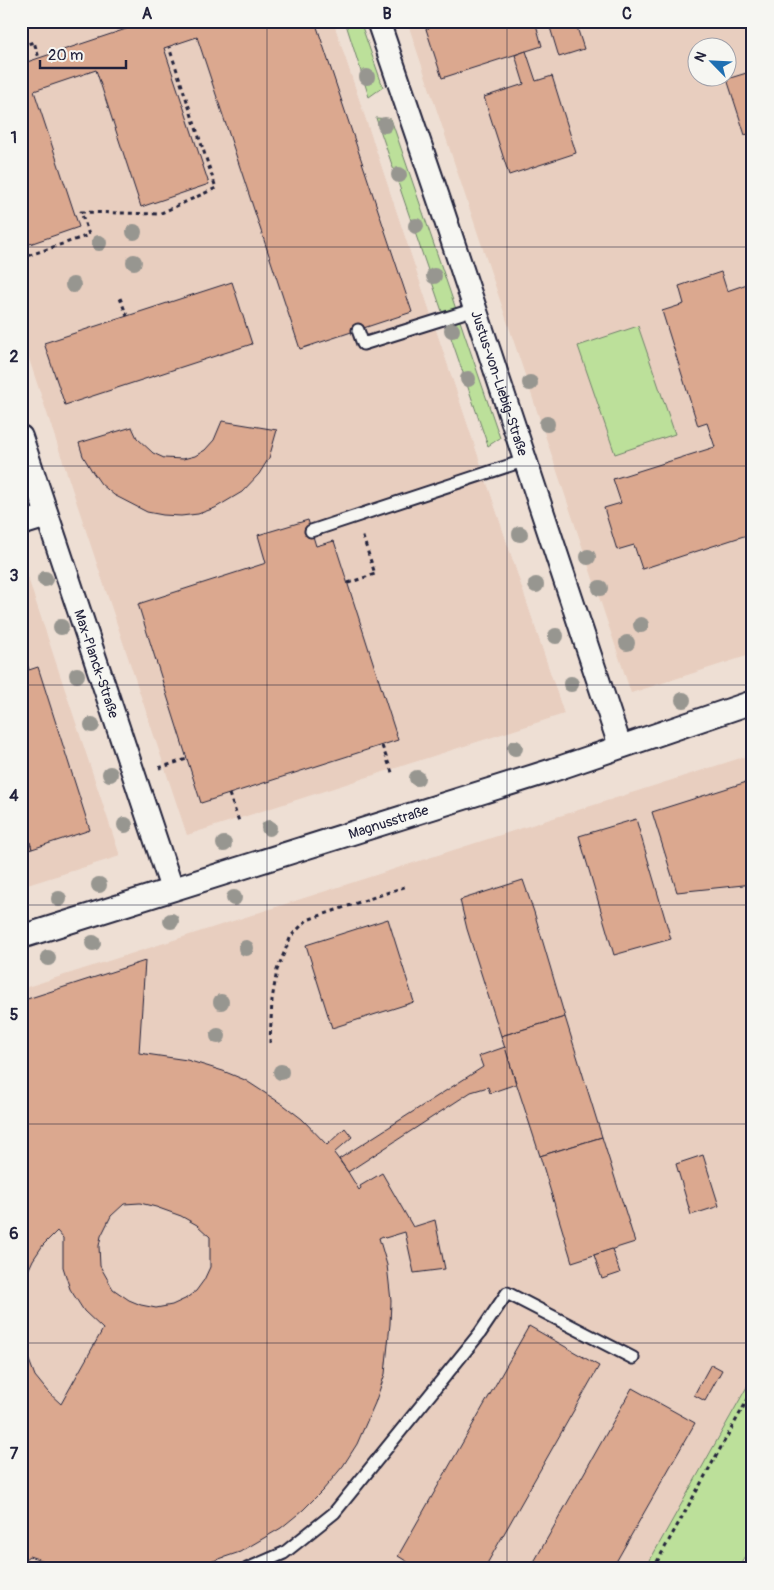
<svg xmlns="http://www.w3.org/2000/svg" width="774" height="1590" viewBox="0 0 774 1590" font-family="Pangolin,sans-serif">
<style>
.built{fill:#e8cebf;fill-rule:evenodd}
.green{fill:#bce09a;stroke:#6f816a}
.building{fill:#dba88f;stroke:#22223b;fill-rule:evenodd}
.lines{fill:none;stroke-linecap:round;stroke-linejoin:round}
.lane-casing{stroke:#22223b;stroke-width:15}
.street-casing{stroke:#22223b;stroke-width:26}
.path{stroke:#22223b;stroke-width:3;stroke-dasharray:4 4;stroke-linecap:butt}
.lane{stroke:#f6f6f2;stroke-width:11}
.street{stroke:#f6f6f2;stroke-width:22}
.tree{fill:#979690}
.grid{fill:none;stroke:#22223b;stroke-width:1;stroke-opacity:0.55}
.labels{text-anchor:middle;stroke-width:5;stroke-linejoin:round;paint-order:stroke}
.street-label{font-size:14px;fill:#22223b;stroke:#f6f6f2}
.neatline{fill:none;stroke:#22223b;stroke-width:2}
.grid-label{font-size:16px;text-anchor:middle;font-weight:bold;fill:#22223b}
</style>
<rect width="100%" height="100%" fill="#eedfd4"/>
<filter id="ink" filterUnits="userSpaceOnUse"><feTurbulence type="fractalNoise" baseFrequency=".02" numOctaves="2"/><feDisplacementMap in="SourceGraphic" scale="10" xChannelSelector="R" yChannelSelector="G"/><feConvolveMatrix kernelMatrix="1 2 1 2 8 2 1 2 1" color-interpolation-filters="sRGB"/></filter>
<g filter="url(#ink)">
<!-- built -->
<g class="built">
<polygon points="21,21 333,21 564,714 187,835 21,335"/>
<path d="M407 21H753V654L631 693ZM696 48H726V78H696Z"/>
<polygon points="22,560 120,856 21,887 21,561"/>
<polygon points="753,754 753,1376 645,1569 21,1569 21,989"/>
</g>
<!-- green -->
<g class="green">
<polygon points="345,21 360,21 383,87 369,97"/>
<polygon points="376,118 391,119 500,438 488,446"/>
<polygon points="638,326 675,434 615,454 578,346"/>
<polygon points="753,1376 753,1544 739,1569 645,1569"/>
</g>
<!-- building -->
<g class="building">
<polygon points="150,21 315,21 412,312 300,349 197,37 164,48 209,184 141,207 96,70 34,91 79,227 21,247 21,64"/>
<polygon points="451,21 535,21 542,46 442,78 426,29"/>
<polygon points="556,21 575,21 584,49 559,57 549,24"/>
<polygon points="526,51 536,81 552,76 576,153 509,175 484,97 524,84 515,55"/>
<polygon points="753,71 753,132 745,135 727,79"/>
<polygon points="721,272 727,291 750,283 753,293 753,533 642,569 634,545 617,550 604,508 621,503 613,479 715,447 707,423 698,426 662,311 684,304 679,286"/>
<polygon points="232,282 252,344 65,405 44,343"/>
<polygon points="222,421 277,430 269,458 259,474 242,492 215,508 198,514 181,516 163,515 147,512 114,495 101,484 92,471 83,456 79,443 132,427 137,438 153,453 164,458 183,459 195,456 205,450 214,440"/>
<polygon points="308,520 316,546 334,541 398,740 201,803 138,604 266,563 258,535"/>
<polygon points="21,645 29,670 38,667 90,830 32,849 21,814"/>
<polygon points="753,780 753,884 677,892 652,812"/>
<polygon points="21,814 32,849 21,852"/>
<polygon points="636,819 671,939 614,955 579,836"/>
<polygon points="523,880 534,912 565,1017 501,1036 467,929 460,900"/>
<polygon points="388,919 414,1002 332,1028 306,945"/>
<path d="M145 961 139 1053 187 1060 223 1071 245 1080 285 1106 302 1119 327 1145 345 1128 352 1137 334 1153 348 1172 359 1190 361 1188 360 1186 382 1173 413 1227 435 1220 445 1269 414 1273 405 1232 385 1238 383 1236 379 1238 387 1265 391 1301 390 1324 385 1374 375 1403 357 1444 343 1466 323 1490 303 1510 281 1528 240 1552 189 1569H72L60 1566 29 1556 21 1562V1339L35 1376 48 1392 61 1404 103 1329 84 1311 70 1289 63 1267V1238L57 1231 43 1245 33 1260 27 1273 21 1293V1001ZM140 1203 156 1207 181 1216 197 1225 210 1237V1267L204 1280 196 1291 185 1299 172 1305 156 1308 141 1305 129 1300 113 1289 100 1266 99 1246 101 1236 111 1216 124 1204Z"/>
<polygon points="565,1017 602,1137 540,1156 501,1036"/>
<polygon points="505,1047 516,1084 490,1093 488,1087 471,1092 348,1172 339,1159 483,1067 479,1056"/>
<polygon points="602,1137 635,1242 572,1262 540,1156"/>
<polygon points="703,1155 719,1206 691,1215 676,1164"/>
<polygon points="612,1249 620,1273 602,1279 594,1255"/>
<polygon points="529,1326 599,1366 484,1569 419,1569 398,1556"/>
<polygon points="711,1364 722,1370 705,1401 694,1395"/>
<polygon points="632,1388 695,1423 612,1569 530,1569"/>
</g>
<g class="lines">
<!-- lane casing -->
<g class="lane-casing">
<g id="lane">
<polyline points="358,330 363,344 475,309"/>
<polyline points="311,531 526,460"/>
<polyline points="247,1569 284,1553 334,1513 480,1333 507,1293 633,1358"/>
</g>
</g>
<!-- street casing -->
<g class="street-casing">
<g id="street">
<path id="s1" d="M378 21 440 203 620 746"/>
<path id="s2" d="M21 437 172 889"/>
<polyline points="21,524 47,516"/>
<path id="s3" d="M21 937 553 770 753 702"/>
</g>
</g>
<!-- path -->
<g class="path">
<polyline points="21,46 34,42 39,58"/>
<polyline points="21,258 89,235 81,212 159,214 216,188 169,47"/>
<polyline points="120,298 127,316"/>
<polyline points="348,583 375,574 362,534"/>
<polyline points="382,746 393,775"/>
<polyline points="159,768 187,759"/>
<polyline points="229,794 240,824"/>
<polyline points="270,1043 272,1000 277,970 291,936 307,920 407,886"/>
<polyline points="653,1569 753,1390"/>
</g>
<!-- lane -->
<use href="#lane" class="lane"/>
<!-- street -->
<use href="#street" class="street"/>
</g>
<!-- trees -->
<g class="tree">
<circle cx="367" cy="77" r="8"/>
<circle cx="385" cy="125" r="8"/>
<circle cx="399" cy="175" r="8"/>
<circle cx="416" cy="226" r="8"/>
<circle cx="134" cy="232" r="8"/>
<circle cx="99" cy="243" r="8"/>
<circle cx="134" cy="262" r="8"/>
<circle cx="434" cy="276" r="8"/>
<circle cx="73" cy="285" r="8"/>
<circle cx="452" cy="330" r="8"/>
<circle cx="468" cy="379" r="8"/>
<circle cx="530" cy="383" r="8"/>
<circle cx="547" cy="424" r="8"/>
<circle cx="520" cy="534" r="8"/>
<circle cx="588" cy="557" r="8"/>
<circle cx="45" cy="579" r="8"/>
<circle cx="536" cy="585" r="8"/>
<circle cx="600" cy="588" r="8"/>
<circle cx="641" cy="625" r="8"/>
<circle cx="61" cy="627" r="8"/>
<circle cx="556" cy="636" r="8"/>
<circle cx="627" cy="643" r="8"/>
<circle cx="77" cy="675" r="8"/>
<circle cx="571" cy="684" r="8"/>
<circle cx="683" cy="700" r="8"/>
<circle cx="92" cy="725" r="8"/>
<circle cx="515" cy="748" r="8"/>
<circle cx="110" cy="774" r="8"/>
<circle cx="417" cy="778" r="8"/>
<circle cx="125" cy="825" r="8"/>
<circle cx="269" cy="828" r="8"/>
<circle cx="224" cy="844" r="8"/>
<circle cx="99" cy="885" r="8"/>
<circle cx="234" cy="898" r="8"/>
<circle cx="59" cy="899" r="8"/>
<circle cx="171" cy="921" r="8"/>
<circle cx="93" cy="943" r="8"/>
<circle cx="246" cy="948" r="8"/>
<circle cx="48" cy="958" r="8"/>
<circle cx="221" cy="1002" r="8"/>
<circle cx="218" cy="1036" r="8"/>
<circle cx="281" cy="1072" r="8"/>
</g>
</g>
<!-- grid -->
<path class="grid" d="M267 21V1569M507 21V1569M21 247H753M21 466H753M21 685H753M21 905H753M21 1124H753M21 1343H753"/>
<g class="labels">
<!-- street labels -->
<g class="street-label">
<text dy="5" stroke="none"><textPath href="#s1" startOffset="382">Justus-von-Liebig-Straße</textPath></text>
<text dy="5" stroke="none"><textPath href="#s2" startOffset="239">Max-Planck-Straße</textPath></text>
<text dy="5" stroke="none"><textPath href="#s3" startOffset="385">Magnusstraße</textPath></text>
</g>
</g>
<!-- margin -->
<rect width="774" height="1590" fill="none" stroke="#f6f6f2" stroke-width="55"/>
<!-- north arrow -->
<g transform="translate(712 62) rotate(294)"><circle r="24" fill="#f6f6f2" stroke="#a1a1a9"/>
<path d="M0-4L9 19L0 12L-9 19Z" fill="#1f6fb2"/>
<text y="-8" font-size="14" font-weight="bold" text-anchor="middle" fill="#22223b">N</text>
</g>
<!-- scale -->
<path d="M40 60v8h86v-8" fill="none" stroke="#22223b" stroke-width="2.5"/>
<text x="48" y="60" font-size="15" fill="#22223b" stroke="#f6f6f2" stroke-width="4" paint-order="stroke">20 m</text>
<rect x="28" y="28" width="718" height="1534" class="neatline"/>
<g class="grid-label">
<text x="147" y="19">A</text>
<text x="387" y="19">B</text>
<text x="627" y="19">C</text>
<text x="14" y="143">1</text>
<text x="14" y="362">2</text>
<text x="14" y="581">3</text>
<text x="14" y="801">4</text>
<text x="14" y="1020">5</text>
<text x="14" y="1239">6</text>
<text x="14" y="1459">7</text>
</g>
</svg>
